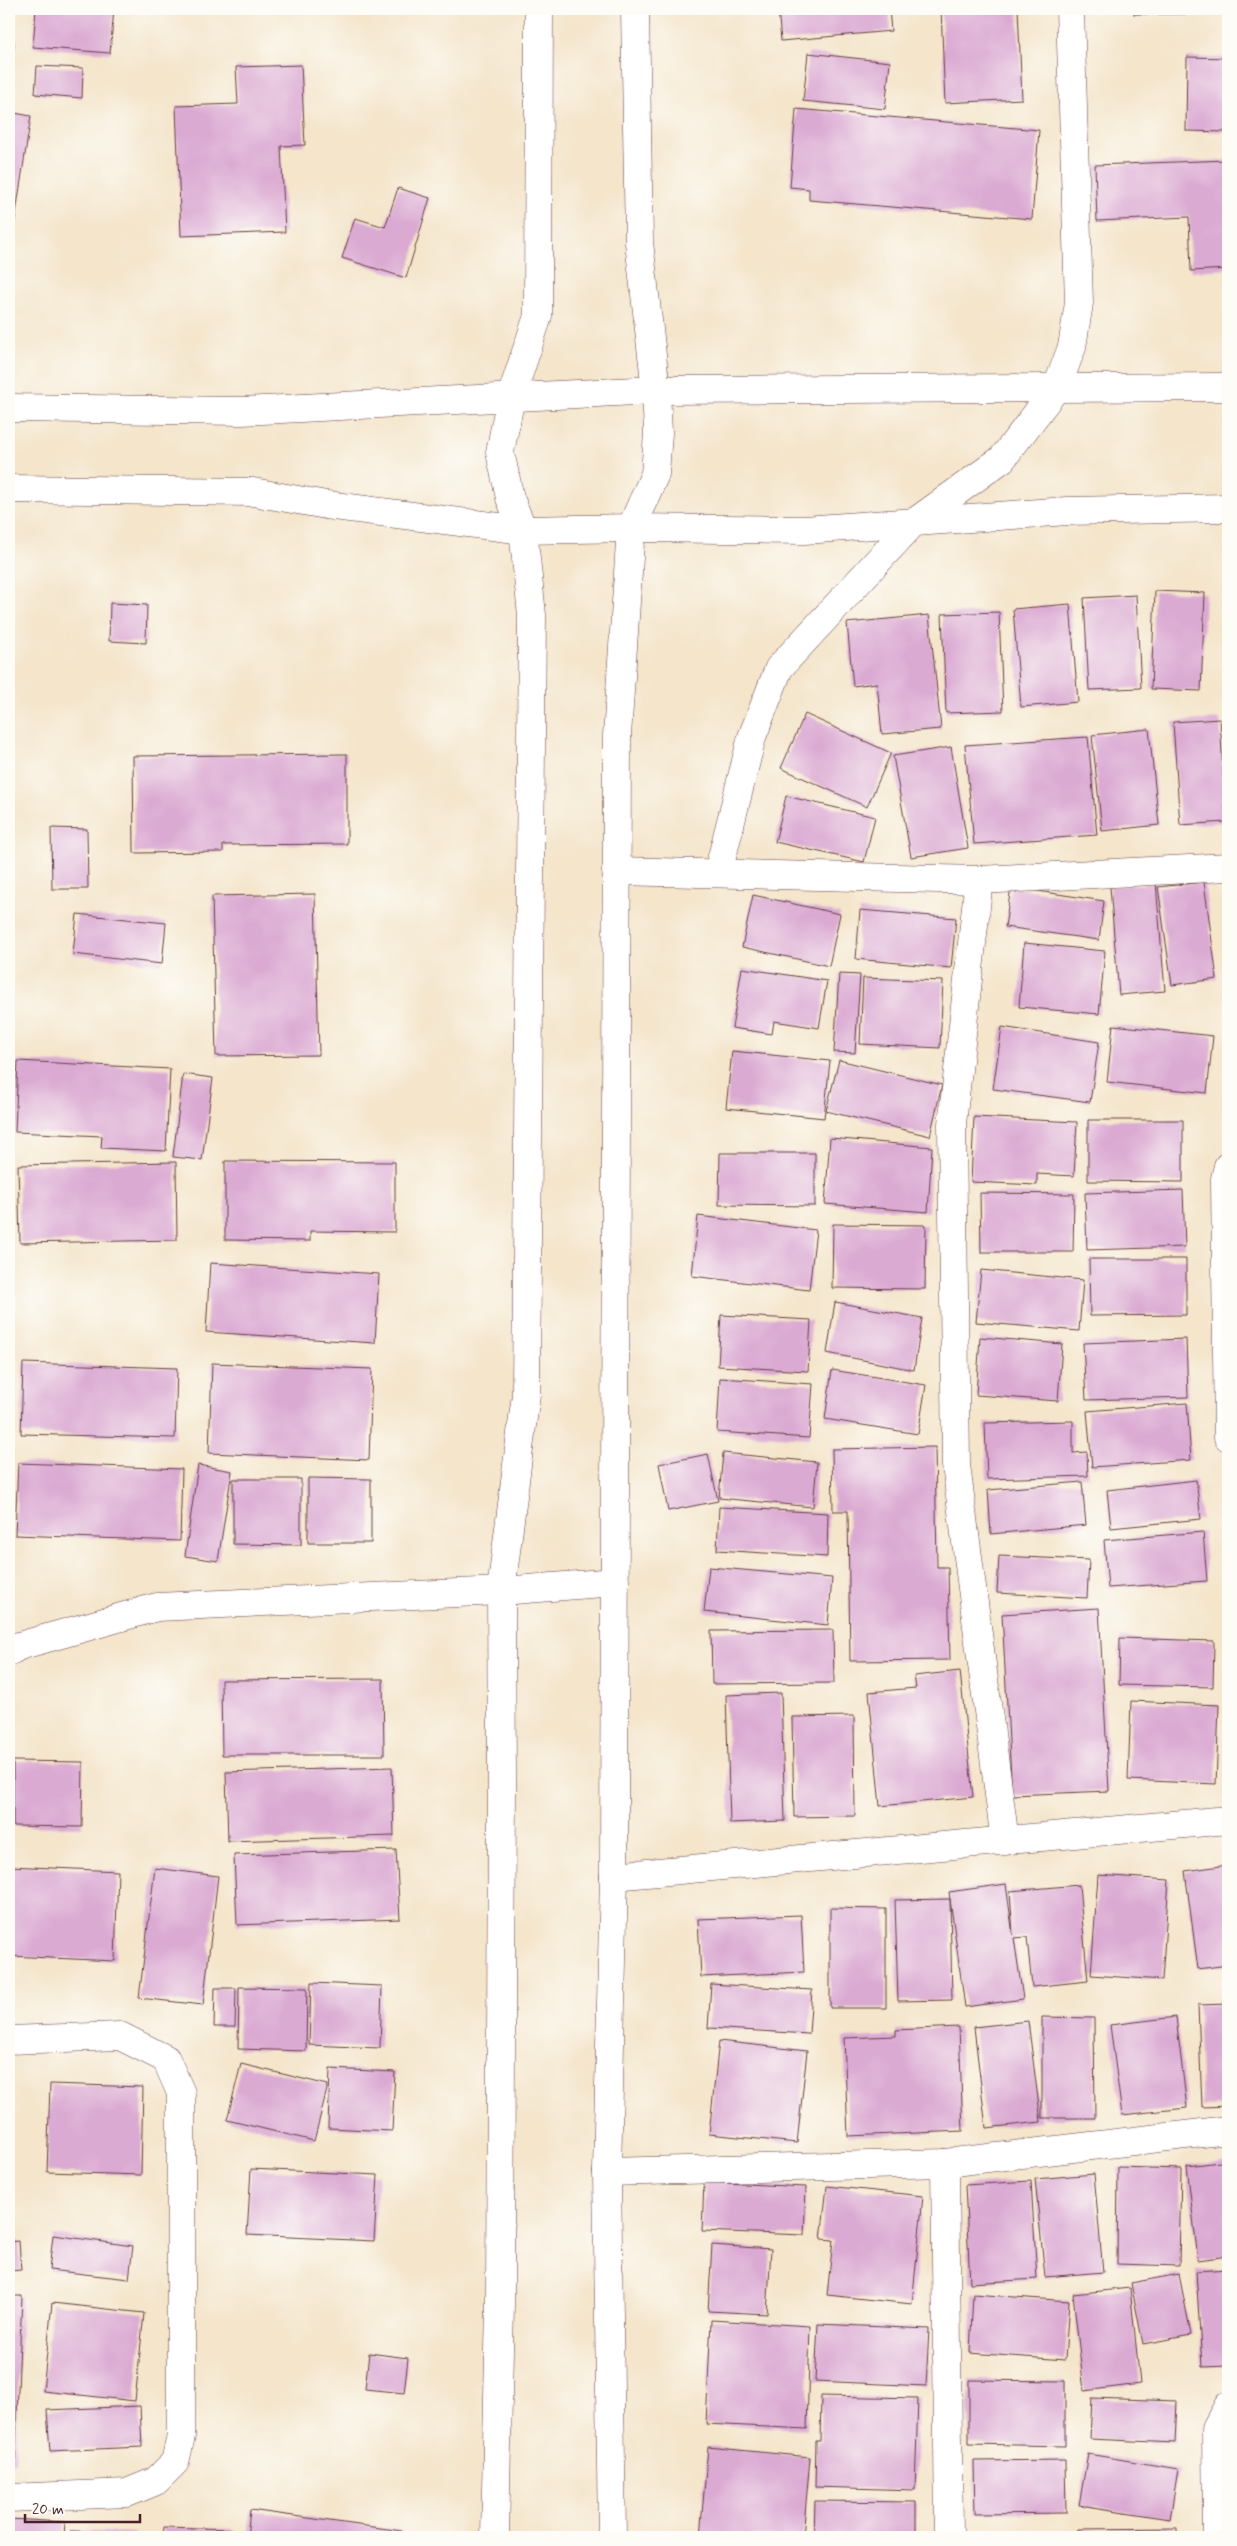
<svg xmlns="http://www.w3.org/2000/svg" width="1237" height="2546" viewBox="0 0 1237 2546" font-family="Mynerve,sans-serif">
<style>
.building{fill:#dbaad3}
.lines{fill:none;stroke-linecap:round;stroke-linejoin:round}
.street-casing{stroke:#643d43;stroke-width:29}
.secondary-casing{stroke:#643d43;stroke-width:29}
.street{stroke:#fff;stroke-width:28}
.secondary{stroke:#fff;stroke-width:28}
</style>
<rect width="100%" height="100%" fill="#fdfcf7"/>
<filter id="ink" filterUnits="userSpaceOnUse"><feTurbulence type="fractalNoise" baseFrequency=".02" numOctaves="2"/><feDisplacementMap in="SourceGraphic" scale="10" xChannelSelector="R" yChannelSelector="G"/><feConvolveMatrix kernelMatrix="1 2 1 2 8 2 1 2 1" color-interpolation-filters="sRGB"/></filter>
<filter id="wash" filterUnits="userSpaceOnUse"><feTurbulence type="fractalNoise" baseFrequency=".0096" numOctaves="4" result="noise"/><feDisplacementMap in="SourceGraphic" scale="20" xChannelSelector="R" yChannelSelector="G"/><feGaussianBlur stdDeviation="1.12" result="paint"/><feColorMatrix in="noise" values="0 0 0 0 0 0 0 0 0 0 0 0 0 0 0 0 0 1.4 0 .05"/><feComposite in="paint" operator="in"/></filter>
<g filter="url(#wash)">
<rect width="100%" height="100%" fill="#f4e5cb"/>
<g id="blocks">
<!-- building -->
<g class="building">
<polygon points="9,9 12,9 14,48 9,48"/>
<polygon points="36,9 114,9 110,53 33,47"/>
<polygon points="778,9 889,9 891,31 781,41"/>
<polygon points="941,9 1018,9 1022,99 945,103"/>
<rect x="1134" y="9" width="94" height="5"/>
<polygon points="808,53 890,62 885,109 803,101"/>
<polygon points="1187,57 1228,58 1228,132 1186,131"/>
<polygon points="301,65 305,145 281,146 285,232 181,236 176,106 238,104 236,67"/>
<polygon points="37,66 83,68 82,98 35,94"/>
<polygon points="796,109 1039,130 1032,219 809,200 809,189 790,187"/>
<polygon points="9,112 31,116 10,251 9,251"/>
<polygon points="1228,160 1228,269 1191,271 1189,217 1097,221 1095,165"/>
<polygon points="398,188 430,198 406,278 342,258 355,218 385,227"/>
<polygon points="1228,586 1228,646 1227,646 1224,587"/>
<polygon points="1155,591 1205,593 1201,691 1151,689"/>
<polygon points="1136,595 1141,688 1089,690 1084,598"/>
<polygon points="110,603 147,605 146,643 109,641"/>
<polygon points="1070,604 1078,702 1021,707 1013,609"/>
<polygon points="999,612 1003,711 946,713 942,614"/>
<polygon points="929,615 941,729 882,734 877,683 853,686 847,623"/>
<polygon points="805,714 891,753 867,807 781,768"/>
<polygon points="1220,719 1226,822 1180,825 1173,722"/>
<polygon points="1149,729 1159,825 1102,831 1092,735"/>
<polygon points="1088,737 1097,835 974,844 965,745"/>
<polygon points="951,747 968,848 911,857 893,756"/>
<polygon points="347,754 347,844 223,845 223,852 134,853 133,756"/>
<polygon points="786,796 875,817 864,862 775,842"/>
<polygon points="51,828 87,829 88,889 52,889"/>
<polygon points="1204,882 1217,979 1172,985 1158,887"/>
<polygon points="1156,883 1165,991 1119,995 1110,887"/>
<polygon points="1011,887 1104,901 1099,940 1005,927"/>
<polygon points="315,894 319,1055 216,1056 212,896"/>
<polygon points="753,895 840,914 829,966 742,947"/>
<polygon points="860,910 956,918 951,968 856,959"/>
<polygon points="77,914 166,923 162,964 73,954"/>
<polygon points="1024,943 1105,951 1099,1014 1019,1007"/>
<polygon points="742,968 827,981 819,1028 774,1021 772,1034 732,1028"/>
<polygon points="839,974 860,975 855,1053 834,1052"/>
<polygon points="863,978 943,981 940,1048 860,1044"/>
<polygon points="1113,1025 1213,1036 1207,1093 1107,1082"/>
<polygon points="1002,1027 1099,1042 1090,1102 993,1089"/>
<polygon points="732,1051 830,1061 824,1118 726,1108"/>
<polygon points="839,1060 942,1085 930,1136 826,1111"/>
<polygon points="18,1061 170,1069 166,1151 101,1148 102,1136 15,1132"/>
<polygon points="183,1074 213,1078 202,1160 173,1157"/>
<polygon points="974,1117 1077,1122 1074,1176 1037,1174 1037,1185 971,1182"/>
<polygon points="1088,1120 1183,1120 1183,1182 1088,1181"/>
<polygon points="830,1138 932,1147 928,1212 825,1204"/>
<polygon points="720,1153 815,1153 815,1206 719,1205"/>
<polygon points="225,1161 395,1162 395,1232 310,1231 310,1241 225,1240"/>
<polygon points="176,1162 177,1240 20,1243 18,1165"/>
<polygon points="1183,1190 1185,1247 1087,1250 1085,1193"/>
<polygon points="980,1193 1074,1194 1073,1252 981,1252"/>
<polygon points="698,1216 816,1230 809,1290 692,1276"/>
<polygon points="833,1224 926,1225 925,1289 832,1288"/>
<polygon points="1089,1259 1186,1259 1186,1315 1090,1316"/>
<polygon points="210,1263 379,1274 375,1343 206,1332"/>
<polygon points="981,1270 1083,1280 1079,1331 976,1322"/>
<polygon points="835,1302 922,1318 914,1370 827,1353"/>
<polygon points="721,1315 811,1320 808,1371 718,1366"/>
<polygon points="980,1337 1062,1344 1058,1401 976,1395"/>
<polygon points="1186,1339 1188,1397 1086,1400 1083,1343"/>
<polygon points="23,1363 177,1368 175,1438 21,1434"/>
<polygon points="212,1363 372,1369 369,1460 209,1453"/>
<polygon points="832,1370 926,1385 918,1434 825,1419"/>
<polygon points="720,1378 813,1384 809,1438 717,1432"/>
<polygon points="1187,1403 1191,1460 1092,1467 1087,1411"/>
<polygon points="1073,1421 1073,1453 1087,1452 1088,1476 987,1479 985,1423"/>
<polygon points="935,1447 937,1567 948,1567 950,1660 850,1661 848,1511 833,1511 832,1449"/>
<polygon points="723,1453 817,1462 813,1507 719,1498"/>
<polygon points="708,1454 718,1501 668,1511 659,1464"/>
<polygon points="18,1463 182,1469 180,1541 15,1535"/>
<polygon points="198,1465 232,1471 218,1561 185,1556"/>
<polygon points="308,1478 371,1479 371,1543 308,1543"/>
<polygon points="233,1479 301,1479 301,1545 233,1544"/>
<polygon points="1196,1480 1201,1519 1111,1528 1107,1490"/>
<polygon points="1082,1482 1086,1525 991,1534 988,1490"/>
<polygon points="719,1507 828,1513 827,1557 717,1550"/>
<polygon points="1203,1532 1207,1581 1108,1588 1104,1540"/>
<polygon points="999,1556 1089,1560 1087,1598 997,1593"/>
<polygon points="709,1567 832,1578 828,1625 704,1612"/>
<polygon points="1099,1608 1109,1791 1012,1795 1002,1614"/>
<polygon points="833,1630 834,1683 712,1684 711,1631"/>
<polygon points="1120,1638 1214,1641 1213,1687 1119,1685"/>
<polygon points="960,1671 973,1797 880,1806 869,1692 916,1688 914,1676"/>
<polygon points="383,1679 384,1755 222,1755 221,1680"/>
<polygon points="781,1693 785,1821 730,1823 726,1695"/>
<polygon points="1131,1701 1219,1705 1216,1784 1128,1780"/>
<polygon points="854,1716 855,1816 794,1817 792,1717"/>
<polygon points="13,1761 83,1762 82,1827 13,1826"/>
<polygon points="392,1767 394,1836 228,1841 226,1772"/>
<polygon points="396,1850 400,1919 237,1925 234,1855"/>
<polygon points="1228,1865 1228,1965 1198,1969 1185,1871"/>
<polygon points="9,1866 118,1871 115,1961 9,1956"/>
<polygon points="155,1868 218,1876 203,2005 139,1998"/>
<polygon points="1098,1875 1169,1880 1162,1980 1091,1975"/>
<polygon points="1006,1884 1013,1935 1010,1891 1079,1885 1088,1981 1032,1987 1027,1937 1014,1938 1023,1999 965,2007 949,1892"/>
<polygon points="950,1899 952,2000 898,2001 895,1900"/>
<polygon points="830,1908 886,1909 886,2008 830,2008"/>
<polygon points="801,1915 804,1972 701,1977 698,1919"/>
<polygon points="311,1983 382,1986 380,2048 309,2045"/>
<polygon points="711,1984 812,1990 809,2034 708,2028"/>
<polygon points="239,1987 307,1988 306,2051 238,2049"/>
<polygon points="215,1988 236,1988 235,2027 214,2027"/>
<polygon points="1228,2004 1228,2106 1202,2107 1198,2005"/>
<polygon points="1042,2017 1094,2018 1095,2118 1042,2118"/>
<polygon points="1176,2017 1187,2108 1122,2115 1110,2025"/>
<polygon points="1028,2021 1041,2122 986,2128 974,2027"/>
<polygon points="959,2027 963,2131 848,2136 844,2038 896,2036 896,2030"/>
<polygon points="719,2041 807,2051 797,2143 709,2134"/>
<polygon points="241,2064 328,2085 314,2141 227,2120"/>
<polygon points="330,2069 395,2072 392,2131 328,2128"/>
<polygon points="50,2084 143,2087 141,2175 47,2172"/>
<polygon points="1228,2161 1228,2256 1198,2260 1187,2166"/>
<polygon points="1118,2167 1181,2169 1179,2266 1117,2264"/>
<polygon points="251,2169 378,2175 374,2241 247,2235"/>
<polygon points="1094,2174 1103,2272 1045,2277 1035,2179"/>
<polygon points="1031,2181 1037,2279 970,2283 965,2185"/>
<polygon points="704,2182 806,2187 804,2235 702,2231"/>
<polygon points="827,2186 923,2196 912,2304 827,2295 833,2240 821,2239"/>
<polygon points="53,2235 133,2246 129,2279 49,2270"/>
<polygon points="19,2241 21,2270 9,2271 9,2242"/>
<polygon points="712,2245 771,2249 767,2314 708,2311"/>
<polygon points="1228,2269 1228,2366 1202,2367 1196,2271"/>
<polygon points="1179,2274 1191,2335 1143,2344 1131,2283"/>
<polygon points="1130,2288 1140,2384 1084,2391 1073,2294"/>
<polygon points="973,2294 1069,2301 1065,2360 970,2353"/>
<polygon points="9,2296 22,2296 15,2462 9,2462"/>
<polygon points="52,2303 144,2313 135,2401 43,2391"/>
<polygon points="711,2320 810,2326 807,2429 706,2424"/>
<polygon points="818,2324 929,2329 926,2386 815,2381"/>
<polygon points="369,2353 408,2358 404,2393 365,2389"/>
<polygon points="969,2380 1065,2381 1065,2446 969,2444"/>
<polygon points="821,2396 918,2398 915,2490 815,2487 816,2441 820,2441"/>
<polygon points="1092,2398 1177,2401 1175,2443 1090,2439"/>
<polygon points="140,2406 142,2447 50,2451 47,2410"/>
<polygon points="708,2447 810,2457 803,2537 700,2536"/>
<polygon points="1088,2454 1178,2469 1170,2519 1079,2505"/>
<polygon points="1065,2460 1066,2513 975,2514 974,2461"/>
<polygon points="815,2501 916,2502 916,2537 814,2537"/>
<polygon points="250,2510 402,2531 401,2537 247,2537"/>
<polygon points="9,2519 65,2522 64,2537 9,2537"/>
<polygon points="164,2527 232,2529 232,2537 163,2537"/>
<polygon points="1177,2528 1177,2537 1078,2537 1078,2529"/>
<polygon points="71,2531 135,2533 135,2537 71,2537"/>
<polygon points="966,2533 1028,2536 1028,2537 966,2537"/>
</g>
</g>
</g>
<g filter="url(#ink)">
<use href="#blocks" fill-opacity="0" stroke="#643d43" stroke-width="1"/>
<g class="lines">
<!-- street casing -->
<g class="street-casing">
<g id="street">
<polyline points="616,871 979,880 1228,867"/>
<polyline points="718,873 752,737 779,668 912,524 1002,459 1057,387 1072,347 1079,303 1070,9"/>
<polyline points="979,880 952,1124 956,1465 1005,1841"/>
<polyline points="1228,1166 1225,1179 1228,1437"/>
<polyline points="9,1652 19,1646 157,1607 501,1591 615,1582"/>
<polyline points="614,1876 1228,1820"/>
<polyline points="9,2040 120,2036 166,2059 181,2093 181,2436 175,2462 156,2481 127,2493 9,2498"/>
<polyline points="945,2163 949,2537"/>
<polyline points="607,2172 945,2163 1228,2130"/>
<polyline points="1217,2537 1216,2428 1228,2406"/>
</g>
</g>
<!-- secondary casing -->
<g class="secondary-casing">
<g id="secondary">
<polyline points="9,408 242,411 656,390 1228,387"/>
<polyline points="9,489 253,492 326,505 523,530 631,528 804,530 1067,511 1228,508"/>
<polyline points="495,2537 500,2304 502,1783 501,1591 526,1394 532,615 523,530 510,498 500,452 511,397 538,316 539,9"/>
<polyline points="612,2537 607,2172 614,1876 617,736 631,528 655,474 658,433 656,390 639,242 635,9"/>
</g>
</g>
<!-- street -->
<use href="#street" class="street"/>
<!-- secondary -->
<use href="#secondary" class="secondary"/>
</g>
</g>
<!-- margin -->
<rect width="1237" height="2546" fill="none" stroke="#fdfcf7" stroke-width="30"/>
<!-- scale -->
<path d="M25 2514v8h115v-8" fill="none" stroke="#4a1f2b" stroke-width="2.5"/>
<text x="32" y="2514" font-size="15" fill="#4a1f2b" stroke="#fdfcf7" stroke-width="4" paint-order="stroke">20 m</text>
</svg>
